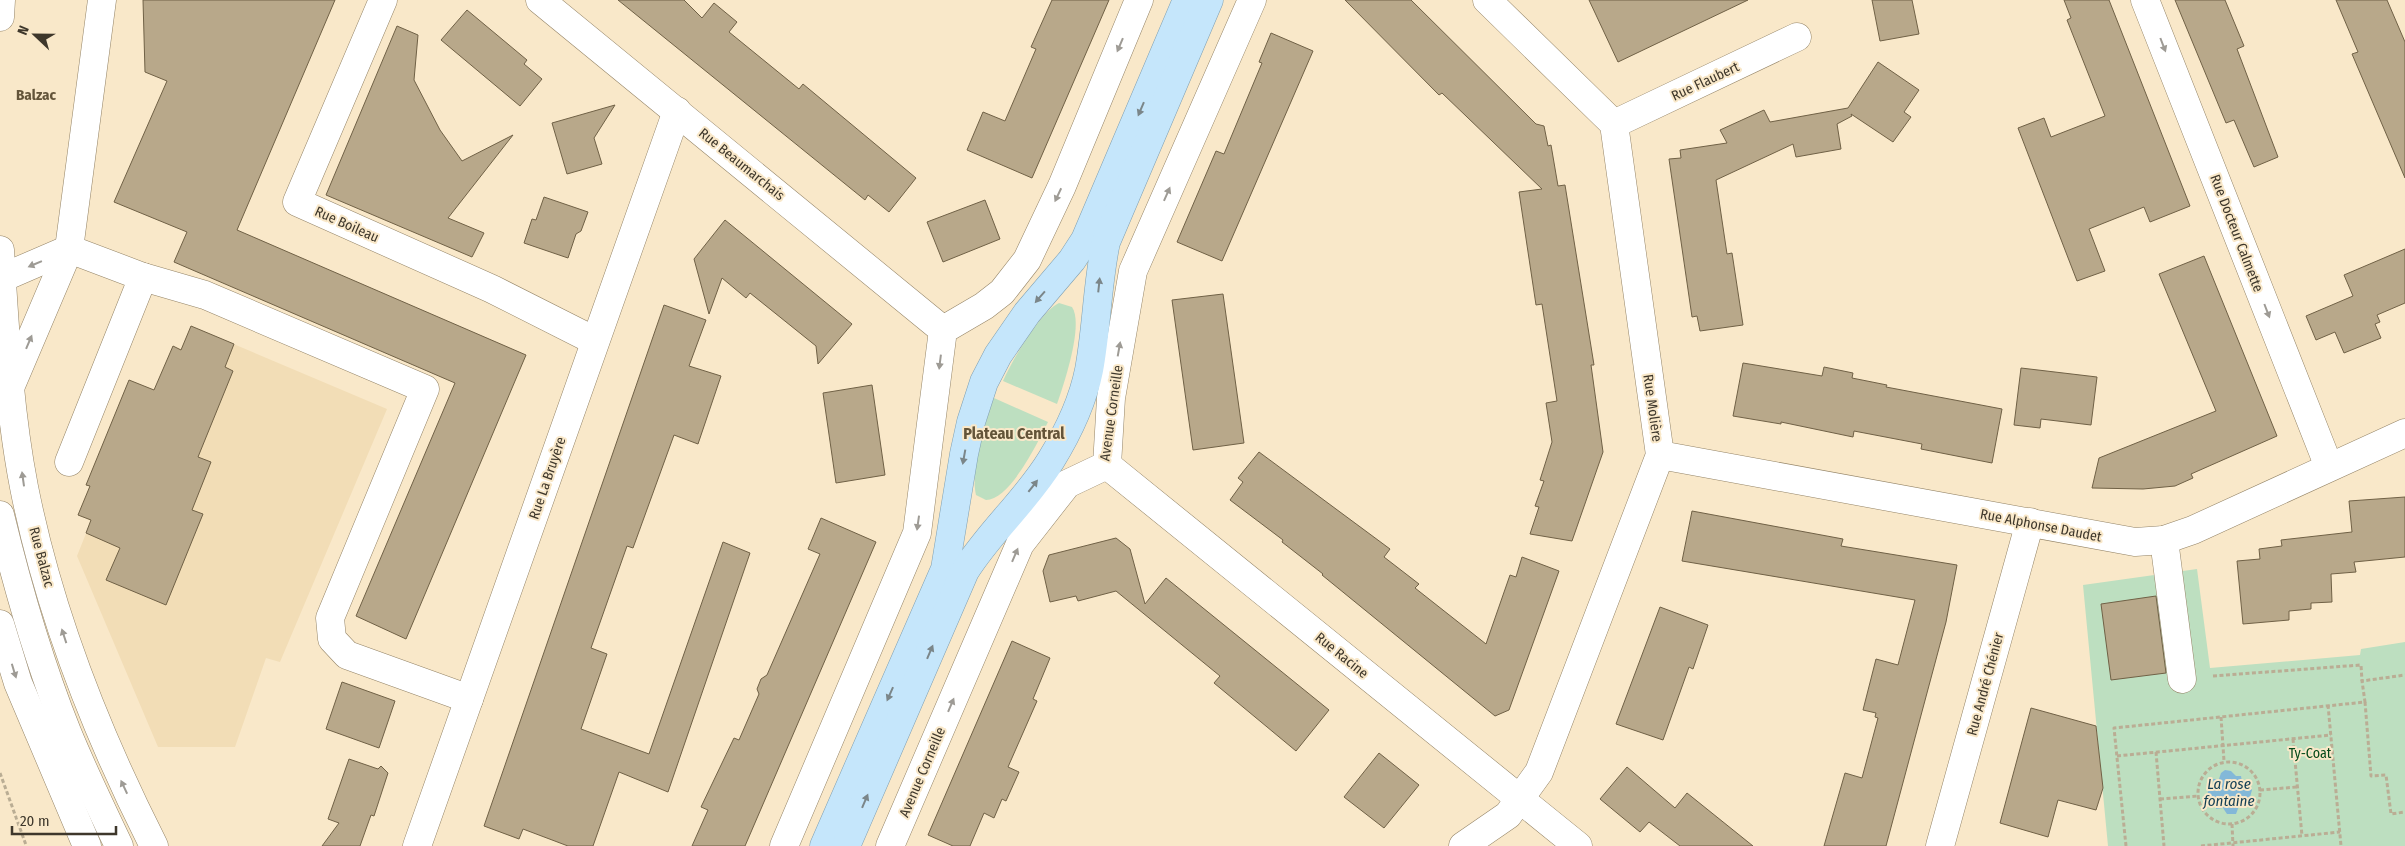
<svg xmlns="http://www.w3.org/2000/svg" width="2405" height="846" viewBox="0 0 2405 846" font-family="'Fira Sans Condensed',sans-serif">
<style>
.built{fill:#f2ddb6}
.green{fill:#bddfc0}
.water{fill:#83b8d8}
.building{fill:#b8a88a;stroke:#706146}
.lines{fill:none;stroke-linecap:round;stroke-linejoin:round}
.minor-casing{stroke:#948467;stroke-width:29}
.major-casing{stroke:#7d9eb1;stroke-width:29}
.path{stroke:#baad94;stroke-width:3;stroke-dasharray:4 2.5;stroke-linecap:butt}
.minor{stroke:#fff;stroke-width:28}
.major{stroke:#c5e6fb;stroke-width:28}
.oneway{fill:#9e9b95}
.oneway2{fill:#7b8689}
.labels{text-anchor:middle;stroke-width:4;stroke-linejoin:round;paint-order:stroke}
.street-label{font-size:14px;fill:#3e372b;stroke:#f9e8c9}
.park-label{font-size:14px;fill:#054b1a;stroke:#f9e8c9}
.neighbourhood-label{font-size:15px;font-weight:bold;fill:#635439;stroke:#f9e8c9}
.water-label{font-size:15px;font-style:italic;fill:#113d53;stroke:#f9e8c9}
.quarter-label{font-size:16px;font-weight:bold;fill:#635439;stroke:#f9e8c9}
</style>
<rect width="100%" height="100%" fill="#f9e8c9"/>
<!-- built -->
<polygon class="built" points="191,326 387,409 280,662 266,658 235,747 158,747 77,556 91,521 78,515 103,491 86,485 129,380 154,390 173,346 181,349"/>
<!-- green -->
<g class="green">
<path d="M1059 303 1072 307C1084 324 1064 384 1057 404L1003 381C1012 361 1039 313 1059 303Z"/>
<path d="M994 398 1048 422C1038 442 1010 500 986 500L976 495C970 469 985 423 994 398Z"/>
<polygon points="2197,569 2210,668 2360,655 2361,649 2405,642 2405,846 2108,846 2083,585"/>
</g>
<!-- water -->
<polygon class="water" points="2225,770 2231,771 2236,776 2241,776 2242,782 2248,784 2252,790 2250,797 2245,799 2245,805 2239,806 2236,814 2227,814 2223,808 2216,809 2216,803 2209,800 2207,795 2209,789 2214,786 2213,779 2219,779 2221,773"/>
<!-- building -->
<g class="building">
<polygon points="143,0 335,0 237,230 526,355 406,639 356,616 455,383 174,262 187,232 114,202 167,81 145,72"/>
<polygon points="618,0 684,0 702,18 714,3 737,22 729,32 799,89 803,84 916,178 889,212 868,195 865,200"/>
<polygon points="1052,0 1109,0 1032,178 967,150 983,112 1005,121 1036,49 1031,47"/>
<polygon points="1345,0 1411,0 1536,124 1544,126 1548,146 1551,145 1558,186 1565,185 1594,365 1591,365 1603,452 1572,541 1530,534 1539,507 1535,506 1544,481 1540,480 1552,442 1546,403 1557,401 1542,304 1536,305 1519,192 1542,189 1442,93 1439,95"/>
<polygon points="1589,0 1748,0 1618,62"/>
<polygon points="1872,0 1912,0 1919,34 1880,41"/>
<polygon points="2064,0 2109,0 2190,206 2150,222 2144,207 2089,229 2105,271 2077,281 2018,128 2044,118 2051,137 2105,116 2067,20 2071,18"/>
<polygon points="2175,0 2225,0 2244,46 2237,49 2278,157 2254,167 2234,120 2226,123"/>
<polygon points="2336,0 2387,0 2405,42 2405,178 2352,54 2358,52"/>
<polygon points="467,10 527,60 524,64 542,79 520,106 441,40"/>
<polygon points="397,26 418,35 414,80 440,130 462,161 513,135 448,218 484,233 472,257 326,195"/>
<polygon points="1271,33 1313,51 1222,261 1177,242 1216,151 1224,154 1262,63 1259,62"/>
<polygon points="1878,62 1919,90 1904,112 1911,117 1893,142 1851,114 1852,116 1837,124 1841,149 1796,157 1793,144 1716,180 1727,254 1732,253 1743,325 1700,331 1697,316 1692,317 1669,159 1681,158 1680,150 1727,143 1720,130 1764,110 1770,122 1848,108"/>
<polygon points="615,105 594,138 602,164 567,174 552,123"/>
<polygon points="544,197 588,212 581,231 576,234 568,258 524,243 532,219 536,220"/>
<polygon points="985,200 1000,239 943,262 927,222"/>
<polygon points="725,220 852,324 818,364 816,346 750,293 746,298 722,278 709,314 694,259"/>
<polygon points="2405,249 2405,303 2377,315 2380,322 2375,324 2381,338 2344,353 2335,332 2316,340 2306,316 2353,296 2344,275"/>
<polygon points="2204,256 2277,436 2191,474 2193,478 2175,486 2143,489 2092,488 2099,458 2216,411 2159,274"/>
<polygon points="1223,294 1244,443 1193,450 1172,300"/>
<polygon points="664,305 706,320 689,366 721,376 698,444 674,435 633,548 627,546 591,648 607,654 581,729 649,754 723,542 750,553 668,792 619,772 593,846 568,846 523,829 519,839 484,826"/>
<polygon points="191,326 234,344 225,367 233,371 198,457 211,462 192,510 203,514 166,605 106,580 120,548 86,533 91,520 78,515 90,486 86,485 129,380 154,390 173,346 181,350"/>
<polygon points="1743,363 1822,376 1824,367 1853,373 1852,378 1887,385 1886,387 2002,409 1992,463 1921,449 1922,444 1854,431 1853,437 1781,422 1781,424 1733,416"/>
<polygon points="2021,368 2097,377 2091,425 2041,419 2040,428 2014,425"/>
<polygon points="872,385 885,475 836,483 823,393"/>
<polygon points="1259,452 1390,549 1384,557 1419,584 1415,588 1486,644 1510,575 1516,577 1522,557 1559,571 1509,710 1495,716 1322,575 1323,574 1282,542 1283,540 1230,500 1243,482 1238,478"/>
<polygon points="2405,497 2405,557 2354,562 2356,572 2331,574 2332,602 2311,603 2311,609 2289,611 2289,620 2243,624 2237,561 2260,559 2259,549 2282,546 2281,540 2352,532 2349,501"/>
<polygon points="1692,511 1843,539 1841,546 1957,565 1946,622 1886,846 1824,846 1845,773 1862,778 1878,718 1875,717 1876,713 1863,710 1876,659 1898,665 1915,600 1682,561"/>
<polygon points="821,518 876,542 745,846 692,846 708,810 701,807 734,738 739,740 759,694 757,689 761,679 767,675 820,554 808,549"/>
<polygon points="1116,538 1130,549 1145,604 1166,578 1329,710 1296,751 1214,683 1220,676 1116,591 1078,601 1076,596 1050,602 1043,571 1049,555"/>
<polygon points="2156,596 2166,673 2111,680 2101,604"/>
<polygon points="1660,607 1708,625 1693,669 1689,667 1663,740 1616,724"/>
<polygon points="1012,641 1050,658 1033,699 1037,701 1008,767 1019,772 1006,801 1002,799 994,818 984,813 970,846 953,846 928,835"/>
<polygon points="342,682 395,701 379,748 326,729"/>
<polygon points="2031,708 2096,726 2103,788 2096,810 2058,800 2048,837 2000,823"/>
<polygon points="1379,753 1419,785 1384,828 1344,797"/>
<polygon points="349,759 378,769 381,766 388,773 374,816 371,815 360,846 322,846 339,823 328,819"/>
<polygon points="1627,767 1675,808 1687,793 1753,846 1680,846 1649,822 1640,832 1600,799"/>
</g>
<g class="lines">
<!-- minor casing -->
<g class="minor-casing">
<g id="minor">
<polyline points="383,0 297,202 492,289 595,341"/>
<polyline points="540,0 943,330"/>
<polyline points="2145,0 2329,467"/>
<polyline points="0,17 1,0"/>
<polyline points="1614,124 1797,37"/>
<path d="M0 250C5 329 9 410 24 487 49 613 96 732 154 846"/>
<polyline points="0,281 2,278 69,249 143,277 205,295 425,389 330,618 332,639 347,655 469,699"/>
<polyline points="12,383 69,249 102,0"/>
<polyline points="1660,455 2135,542 2164,540 2193,530 2405,433"/>
<polyline points="69,462 143,277"/>
<polyline points="1107,465 1578,846"/>
<path d="M0 515C18 589 39 662 67 732 83 771 101 808 119 846"/>
<polyline points="2164,540 2182,679"/>
<polyline points="0,624 18,683 87,846"/>
<polyline points="417,846 677,111"/>
<polyline points="784,846 917,533 943,330 984,306 1002,292 1027,260 1062,186 1139,0"/>
<polyline points="890,846 1020,544 1067,484 1107,465 1111,398 1133,271 1252,0"/>
<polyline points="1463,846 1508,815 1539,772 1660,455 1614,124 1487,0"/>
<polyline points="1940,846 2030,522"/>
</g>
</g>
<!-- major casing -->
<g class="major-casing">
<g id="major">
<polyline points="824,846 945,569 964,454 971,422 984,382 998,355 1027,313 1072,260 1085,240 1187,0"/>
<path d="M846 846 965 571C990 531 1026 501 1051 460 1067 434 1083 400 1089 370 1097 327 1097 284 1106 242L1209 0"/>
</g>
</g>
<!-- path -->
<g class="path">
<polyline points="2213,676 2361,665 2362,681"/>
<polyline points="2365,702 2371,776 2386,775 2391,814 2405,812"/>
<polyline points="2328,705 2341,846"/>
<polyline points="2221,717 2224,761"/>
<polyline points="2293,739 2302,836"/>
<polyline points="2156,752 2164,846"/>
<polyline points="2117,756 2331,735"/>
<circle cx="2229" cy="793" r="31"/>
<polyline points="0,773 26,845"/>
<polyline points="2260,790 2297,787"/>
<polyline points="2160,799 2198,796"/>
<polyline points="2232,824 2233,846"/>
<polyline points="2126,846 2114,728 2365,702 2362,681 2405,675"/>
<polyline points="2201,846 2340,832"/>
</g>
<!-- minor -->
<use href="#minor" class="minor"/>
<!-- major -->
<use href="#major" class="major"/>
</g>
<!-- one-way arrows -->
<defs><path id="oneway-solid" d="M-6-.8H1V-3.2L6.5 0L1 3.2V.8H-6Z" transform="scale(1.25)"/></defs>
<g class="oneway">
<use href="#oneway-solid" transform="translate(1120 45) rotate(113)"/>
<use href="#oneway-solid" transform="translate(2163 45) rotate(69)"/>
<use href="#oneway-solid" transform="translate(1167 194) rotate(-66)"/>
<use href="#oneway-solid" transform="translate(1058 195) rotate(115)"/>
<use href="#oneway-solid" transform="translate(35 264) rotate(157)"/>
<use href="#oneway-solid" transform="translate(2267 311) rotate(69)"/>
<use href="#oneway-solid" transform="translate(29 342) rotate(-67)"/>
<use href="#oneway-solid" transform="translate(1119 349) rotate(-80)"/>
<use href="#oneway-solid" transform="translate(940 362) rotate(97)"/>
<use href="#oneway-solid" transform="translate(23 479) rotate(-98)"/>
<use href="#oneway-solid" transform="translate(918 523) rotate(98)"/>
<use href="#oneway-solid" transform="translate(1015 555) rotate(-67)"/>
<use href="#oneway-solid" transform="translate(64 636) rotate(-108)"/>
<use href="#oneway-solid" transform="translate(14 671) rotate(73)"/>
<use href="#oneway-solid" transform="translate(951 705) rotate(-67)"/>
<use href="#oneway-solid" transform="translate(124 787) rotate(-115)"/>
</g>
<g class="oneway2">
<use href="#oneway-solid" transform="translate(1141 109) rotate(113)"/>
<use href="#oneway-solid" transform="translate(1099 285) rotate(-84)"/>
<use href="#oneway-solid" transform="translate(1040 297) rotate(131)"/>
<use href="#oneway-solid" transform="translate(964 457) rotate(100)"/>
<use href="#oneway-solid" transform="translate(1033 486) rotate(-52)"/>
<use href="#oneway-solid" transform="translate(930 652) rotate(-67)"/>
<use href="#oneway-solid" transform="translate(890 694) rotate(114)"/>
<use href="#oneway-solid" transform="translate(865 801) rotate(-67)"/>
</g>
<g class="labels">
<!-- street labels -->
<g class="street-label">
<text transform="translate(1705 81) rotate(-25)" y="5">Rue Flaubert</text>
<text transform="translate(742 164) rotate(39)" y="5">Rue Beaumarchais</text>
<text transform="translate(347 224) rotate(24)" y="5">Rue Boileau</text>
<text transform="translate(2237 233) rotate(69)" y="5">Rue Docteur Calmette</text>
<text transform="translate(1653 408) rotate(82)" y="5">Rue Molière</text>
<text transform="translate(1111 413) rotate(-82)" y="5">Avenue Corneille</text>
<text transform="translate(547 478) rotate(-71)" y="5">Rue La Bruyère</text>
<text transform="translate(2041 525) rotate(11)" y="5">Rue Alphonse Daudet</text>
<text transform="translate(42 557) rotate(75)" y="5">Rue Balzac</text>
<text transform="translate(1342 655) rotate(39)" y="5">Rue Racine</text>
<text transform="translate(1985 684) rotate(-75)" y="5">Rue André Chénier</text>
<text transform="translate(922 772) rotate(-67)" y="5">Avenue Corneille</text>
</g>
<!-- park labels -->
<g class="park-label">
<text x="2310" y="758">Ty-Coat</text>
</g>
<!-- neighbourhood labels -->
<g class="neighbourhood-label">
<text x="36" y="100">Balzac</text>
</g>
<!-- water labels -->
<g class="water-label">
<text x="2229" y="789">La rose<tspan x="2229" dy="17">fontaine</tspan></text>
</g>
<!-- quarter labels -->
<g class="quarter-label">
<text x="1014" y="439">Plateau Central</text>
</g>
</g>
<!-- north arrow -->
<g transform="translate(35 35) rotate(292)" stroke="#f9e8c9" stroke-width="4" paint-order="stroke">
<path d="M0-4L9 19L0 12L-9 19Z" fill="#3e372b"/>
<text y="-8" font-size="14" font-weight="bold" text-anchor="middle" fill="#3e372b">N</text>
</g>
<!-- scale -->
<path d="M12 826v8h104v-8" fill="none" stroke="#3e372b" stroke-width="2.5"/>
<text x="20" y="826" font-size="15" fill="#3e372b" stroke="#f9e8c9" stroke-width="4" paint-order="stroke">20 m</text>
</svg>
